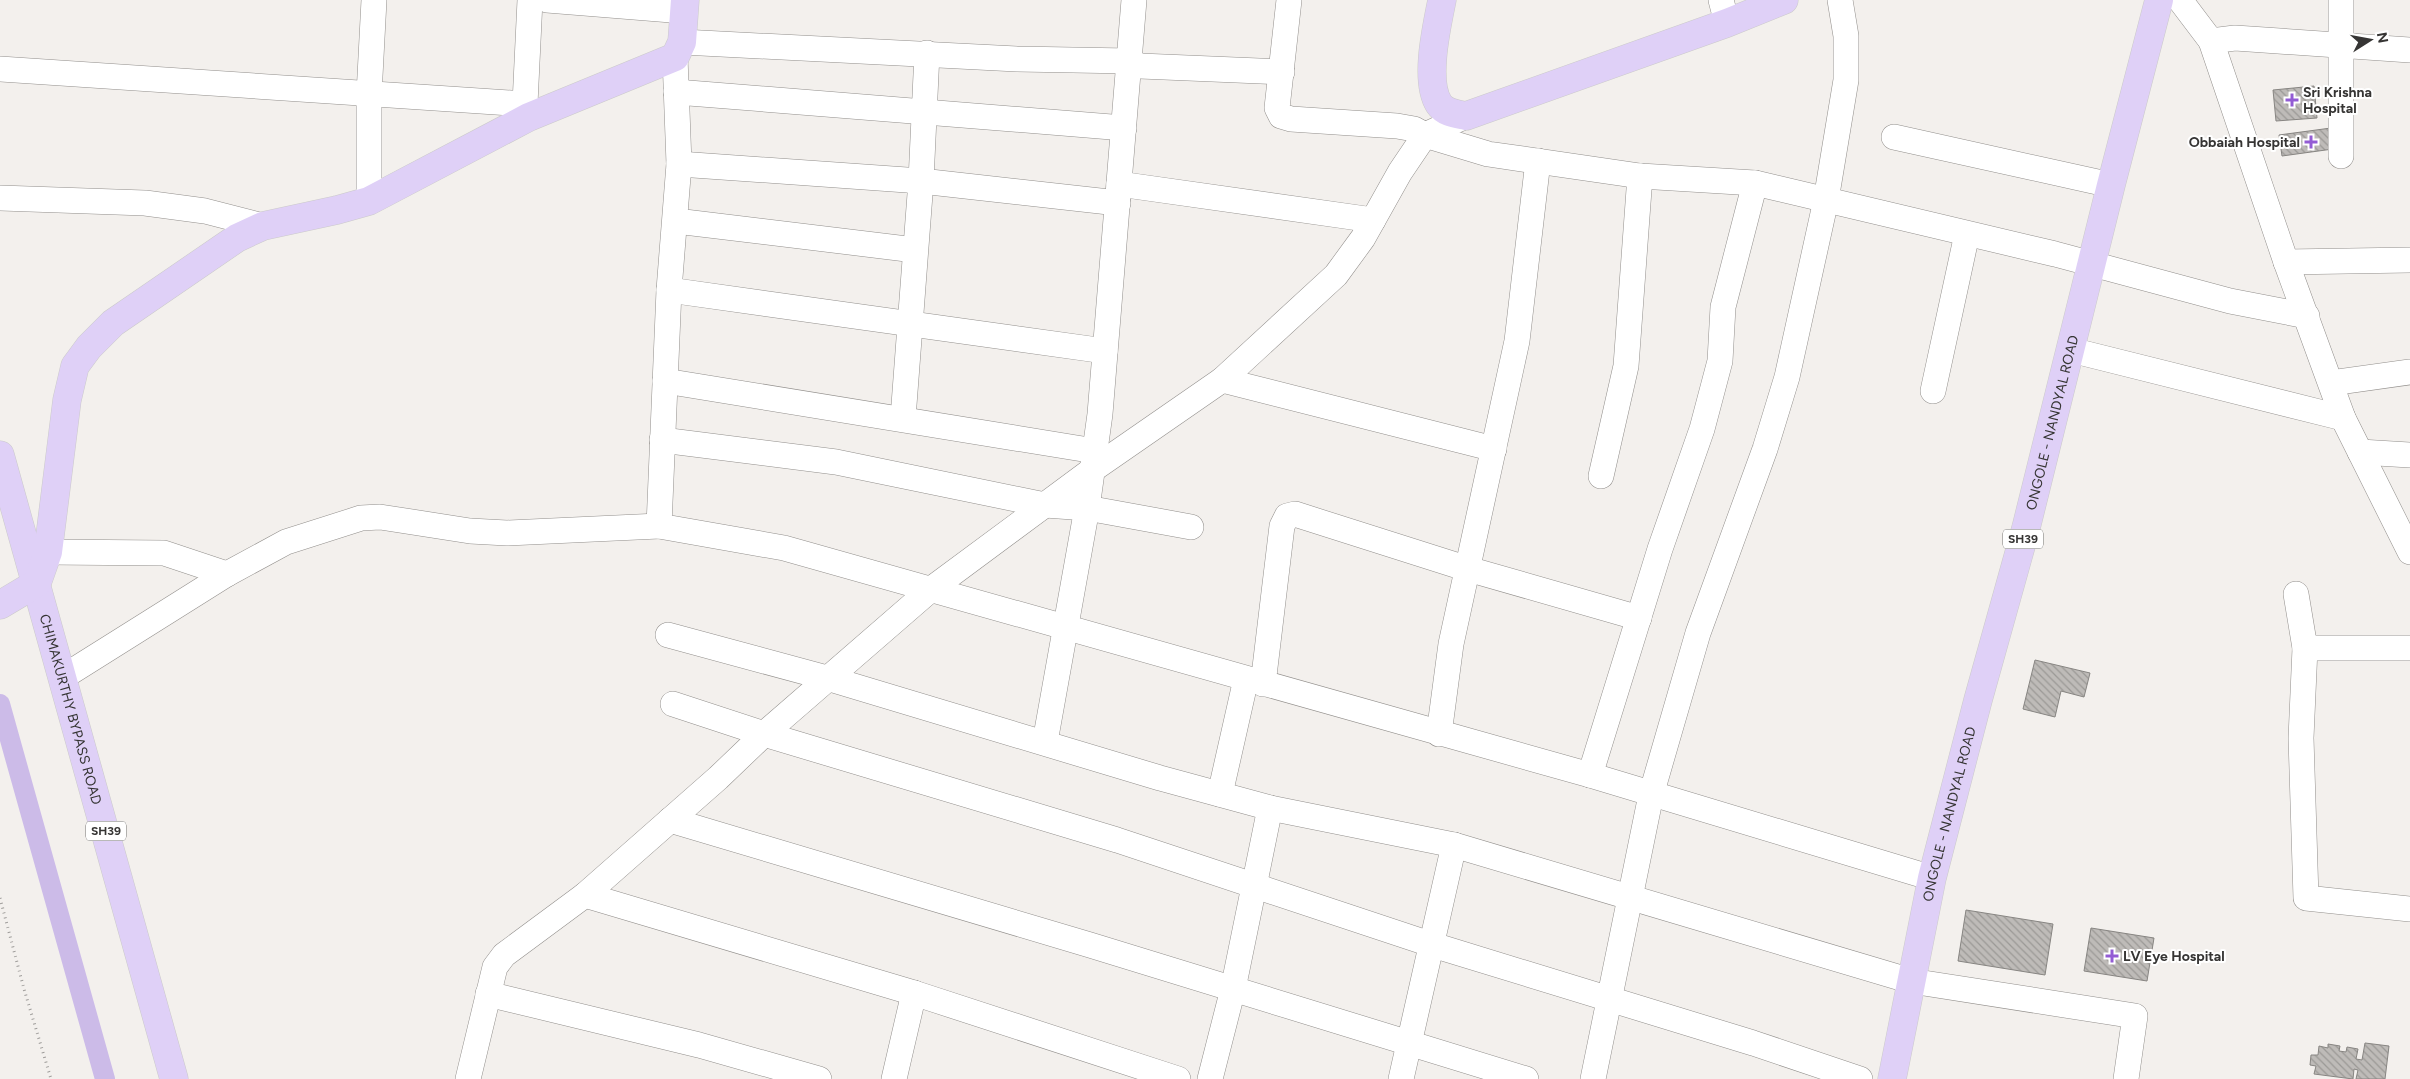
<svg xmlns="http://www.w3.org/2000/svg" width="2410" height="1079" viewBox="0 0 2410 1079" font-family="Figtree,sans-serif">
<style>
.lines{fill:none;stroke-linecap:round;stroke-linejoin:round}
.canal{stroke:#ccbbe8;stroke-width:20}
.building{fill:url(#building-back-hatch);stroke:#878582}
.minor-casing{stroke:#928f8c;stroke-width:26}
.major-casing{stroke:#cbcaca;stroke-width:29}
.path{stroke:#9f9d9b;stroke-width:3;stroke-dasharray:1 4;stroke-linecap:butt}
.minor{stroke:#fff;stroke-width:25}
.major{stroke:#dfd0f7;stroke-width:28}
.poi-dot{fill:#935cd4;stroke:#fff;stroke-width:2}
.labels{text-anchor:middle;stroke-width:4;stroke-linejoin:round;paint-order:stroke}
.shield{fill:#fff;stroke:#727271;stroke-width:1}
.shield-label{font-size:12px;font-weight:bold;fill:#363534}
.poi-label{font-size:14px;font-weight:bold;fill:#363534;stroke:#fff;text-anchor:start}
.street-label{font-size:14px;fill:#363534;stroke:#fff}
</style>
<defs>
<pattern id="building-back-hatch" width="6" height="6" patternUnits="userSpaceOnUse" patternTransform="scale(1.25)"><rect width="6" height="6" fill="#bebbb8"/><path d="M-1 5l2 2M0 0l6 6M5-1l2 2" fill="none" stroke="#9b9996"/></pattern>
</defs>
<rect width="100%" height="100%" fill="#f3f0ed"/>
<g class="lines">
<!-- canal -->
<polyline class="canal" points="0,704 105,1079"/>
</g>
<!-- building -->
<g class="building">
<polygon points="2314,86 2317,118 2276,121 2273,90"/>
<polygon points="2331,128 2333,149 2282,156 2279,135"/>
<polygon points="2035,660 2090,673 2084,697 2061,691 2055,717 2023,709"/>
<polygon points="1966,910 2053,924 2045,975 1958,961"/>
<polygon points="2091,928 2154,938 2147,981 2084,971"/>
<polygon points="2365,1043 2389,1046 2385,1079 2356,1079 2358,1070 2354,1069 2353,1079 2314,1074 2316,1066 2310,1065 2311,1055 2318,1055 2319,1046 2328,1048 2328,1044 2340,1046 2339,1051 2346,1052 2347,1047 2358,1049 2356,1059 2362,1060"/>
</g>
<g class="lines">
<!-- minor casing -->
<g class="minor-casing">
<g id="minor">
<polyline points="547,0 684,11"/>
<polyline points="1289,0 1277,108 1281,116 1291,119 1397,126 1414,129 1425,135 1488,154 1640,176 1755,183 2055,254 2230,301 2307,316"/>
<polyline points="1721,0 1727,23"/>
<polyline points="2180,0 2211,41 2286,262 2343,418 2410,552"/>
<polyline points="2211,41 2235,38 2410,50"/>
<polyline points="682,42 1017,59 1129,61 1140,66 1282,72"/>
<polyline points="675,57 679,164 669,290 659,526 784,548 1590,775 1932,878"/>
<polyline points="0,69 525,104"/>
<polyline points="676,92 1124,128"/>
<polyline points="529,117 525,104 530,0"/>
<polyline points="1894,137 2111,185"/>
<polyline points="2341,156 2341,0"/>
<polyline points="679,164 921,181 1118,203"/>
<polyline points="1119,184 1373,220"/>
<polyline points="0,198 145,203 205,211 263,226"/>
<polyline points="369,201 369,95 374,0"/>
<polyline points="676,221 915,250"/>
<polyline points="2286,262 2410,260"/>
<polyline points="669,290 1105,351"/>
<polyline points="2071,350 2343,418"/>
<polyline points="1222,380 1494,449"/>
<polyline points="665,381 1095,451"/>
<polyline points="2331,383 2410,372"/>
<polyline points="1933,391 1967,234"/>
<polyline points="903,418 921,181 927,53"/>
<polyline points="662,440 836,462 1045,505 1087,508 1191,527"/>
<polyline points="2360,452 2410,455"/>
<polyline points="1601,476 1626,366 1640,176"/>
<polyline points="48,552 164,553 227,574"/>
<polyline points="2296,594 2305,648 2301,738 2306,898 2410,909"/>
<polyline points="668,635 827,678 1160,778 1270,808 1454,845 1911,981 2135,1016 2126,1079"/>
<polyline points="2305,648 2410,648"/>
<polyline points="63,677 227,574 286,542 361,518 380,517 470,531 507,533 659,526"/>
<polyline points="1263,684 1282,526 1287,516 1295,514 1468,569 1639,618"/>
<polyline points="673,704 764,734 1117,840 1433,945 1753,1043 1860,1079"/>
<polyline points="1439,734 1451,644 1517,341 1538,161"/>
<polyline points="1045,742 1087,508 1100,414 1134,0"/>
<polyline points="1590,775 1660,549 1702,429 1720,361 1723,307 1755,183"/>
<polyline points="1220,794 1246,679"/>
<polyline points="670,820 1090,945 1526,1079"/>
<polyline points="585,895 914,993 1178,1079"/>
<polyline points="488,994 699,1045 819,1079"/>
<polyline points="468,1079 495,967 504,955 585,895 718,778 764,734 930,590 1092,470 1222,380 1336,275 1363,238 1400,172 1425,135 1466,116"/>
<polyline points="894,1079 914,993"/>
<polyline points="1210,1079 1233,989 1270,808"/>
<polyline points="1401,1079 1454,845"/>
<polyline points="1593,1079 1651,795 1698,633 1765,449 1787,377 1826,200 1846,80 1846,36 1840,0"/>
</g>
</g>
<!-- major casing -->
<g class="major-casing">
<g id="major">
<path d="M1442 0C1437 25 1424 81 1439 104 1445 113 1456 114 1466 116L1727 23 1784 0"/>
<path id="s1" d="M0 455 174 1079"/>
<polyline points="0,605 37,583 48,552 67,400 75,366 89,347 113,323 237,238 263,226 337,210 369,201 529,117 675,57 682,42 685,0"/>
<path id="s2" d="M1892 1079 1932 878 1978 700 2026 528 2111 185 2159 0"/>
</g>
</g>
<!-- path -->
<polyline class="path" points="0,898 24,989 51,1079"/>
<!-- minor -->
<use href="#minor" class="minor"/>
<!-- major -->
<use href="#major" class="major"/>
</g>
<!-- markers -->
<g class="poi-dot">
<path d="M2289.5 92.5h5v5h5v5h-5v5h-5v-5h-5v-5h5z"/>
<path d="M2308.5 134.5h5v5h5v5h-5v5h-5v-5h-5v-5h5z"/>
<path d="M2109.5 948.5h5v5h5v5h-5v5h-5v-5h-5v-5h5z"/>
</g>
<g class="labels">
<!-- shield labels -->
<g class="shield">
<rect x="2003" y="529.5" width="40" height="19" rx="4"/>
<rect x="86" y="821.5" width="40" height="19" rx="4"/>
</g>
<g class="shield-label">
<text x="2023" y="543">SH39</text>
<text x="106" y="835">SH39</text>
</g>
<!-- poi labels -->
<g class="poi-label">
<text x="2303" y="97">Sri Krishna<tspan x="2303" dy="16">Hospital</tspan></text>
<text x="2300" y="147" text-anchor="end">Obbaiah Hospital</text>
<text x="2123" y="961">LV Eye Hospital</text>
</g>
<!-- street labels -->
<g class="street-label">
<text dy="5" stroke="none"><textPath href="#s2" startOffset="676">ONGOLE - NANDYAL ROAD</textPath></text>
<text dy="5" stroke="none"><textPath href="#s1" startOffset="264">CHIMAKURTHY BYPASS ROAD</textPath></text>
<text dy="5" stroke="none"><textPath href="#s2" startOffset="271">ONGOLE - NANDYAL ROAD</textPath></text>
</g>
</g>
<!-- north arrow -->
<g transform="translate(2370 40) rotate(79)" stroke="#ffffff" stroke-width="4" paint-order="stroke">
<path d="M0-4L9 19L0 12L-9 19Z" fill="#363534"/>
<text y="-8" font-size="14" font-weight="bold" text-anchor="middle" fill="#363534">N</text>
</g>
</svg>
